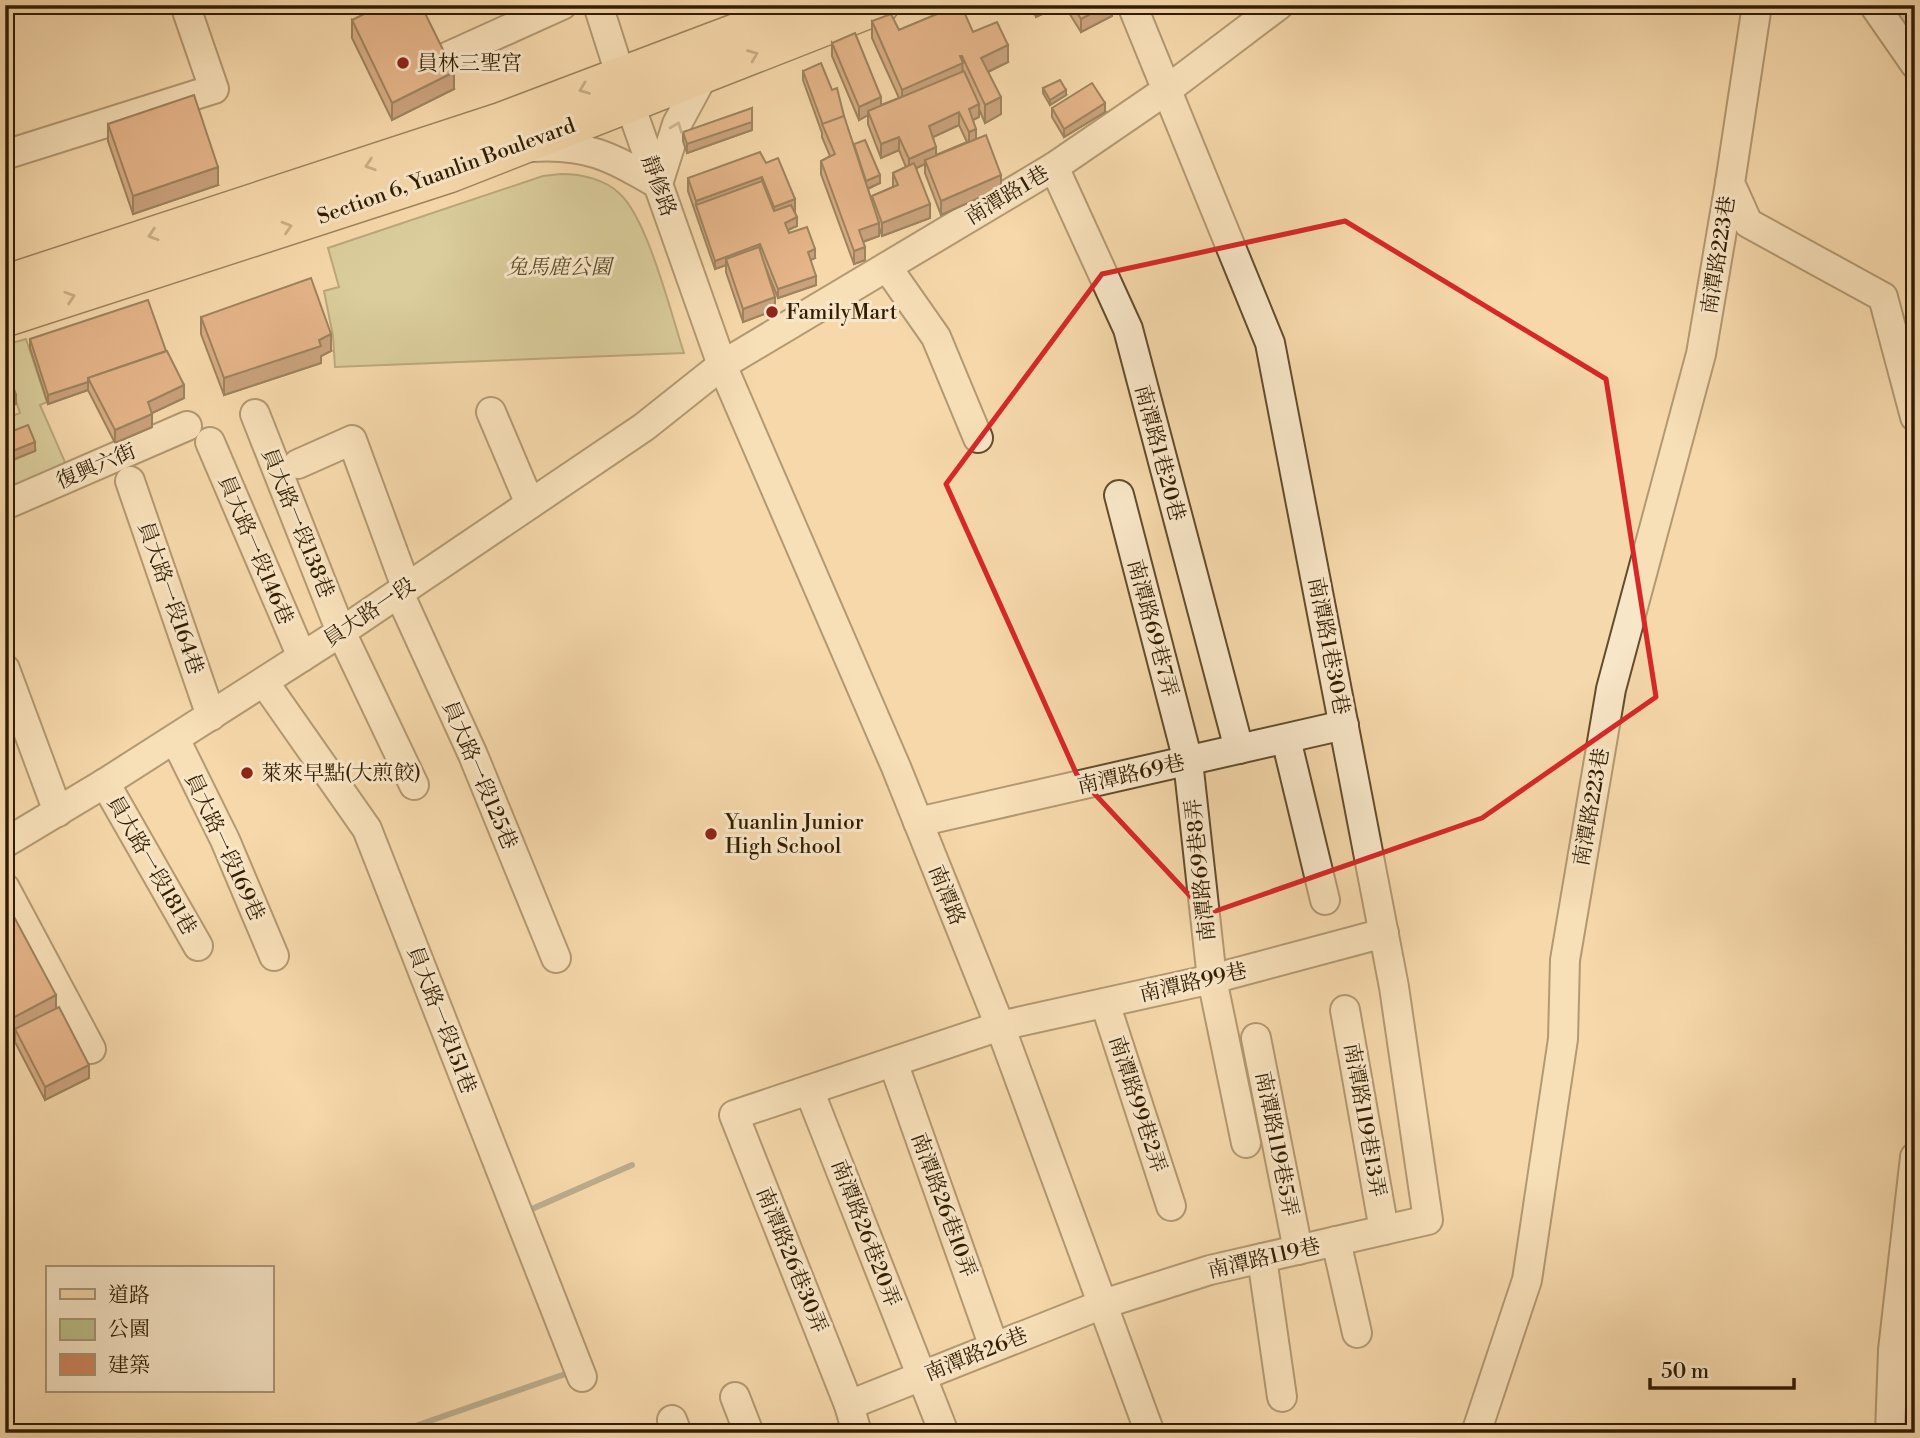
<svg xmlns="http://www.w3.org/2000/svg" width="1920" height="1438" viewBox="0 0 1920 1438" font-family="'Libre Bodoni','Noto Serif TC',serif">
<style>
.green{fill:#bbbf8a;stroke:#766e45;stroke-width:2}
.lines{fill:none;stroke-linecap:round;stroke-linejoin:round}
.stream{stroke:#75796d;stroke-width:6}
.canal{stroke:#a2b7b5;stroke-width:19}
.minor-casing{stroke:#634c2b;stroke-width:32}
.major-casing{stroke:#321d00;stroke-width:40}
.minor{stroke:#f8e6c8;stroke-width:28}
.major{stroke:#f5d8ab;stroke-width:37}
.wall{fill:#b37453;stroke:#321d00;stroke-width:2;fill-rule:evenodd}
.shaded-wall{fill:#925e43;stroke:#321d00;stroke-width:2}
.building{fill:#d08760;stroke:#321d00;stroke-width:2}
.oneway{stroke:#947a56}
.oneway2{stroke:#9f8c6e}
.marked{fill:none;stroke:#d62828;stroke-width:5;stroke-linejoin:round}
.poi-dot{fill:#8f2418;stroke:#f8e6c8;stroke-width:2.5}
.labels{text-anchor:middle;stroke-width:6;stroke-linejoin:round;paint-order:stroke}
.poi-label{font-size:21px;fill:#321d00;stroke:#f8e6c8;text-anchor:start}
.street-label{font-size:21px;fill:#321d00;stroke:#f8e6c8}
.park-label{font-size:21px;font-style:italic;fill:#5b4e29;stroke:#f8e6c8}
</style>
<rect width="100%" height="100%" fill="#f5d8ab"/>
<filter id="stains"><feTurbulence type="fractalNoise" baseFrequency=".00286" numOctaves="4"/><feColorMatrix values="0 0 0 0 .2 0 0 0 0 .09 0 0 0 0 .02 0 0 0 .5 -.17"/></filter>
<radialGradient id="worn" r=".72"><stop offset=".6" stop-color="#630" stop-opacity="0"/><stop offset="1" stop-color="#630" stop-opacity=".3"/></radialGradient>
<!-- green -->
<g class="green">
<path d="M561 174C581 174 605 179 620 194 648 220 671 314 684 353L335 367 333 336 324 291 339 287 328 248 543 176Z"/>
<polygon points="26,339 47,402 40,405 68,469 5,497 5,464 36,450 28,432 5,442 5,419 20,413 5,368 5,345"/>
</g>
<g class="lines">
<!-- stream -->
<g class="stream">
<polyline points="525,1212 632,1165"/>
<polyline points="395,1433 571,1372"/>
</g>
<!-- canal -->
<polyline class="canal" points="1905,5 1915,20"/>
<!-- minor casing -->
<g class="minor-casing">
<g id="minor">
<polyline points="598,5 629,102 722,365 896,767 1000,1026 1150,1433"/>
<polyline points="1757,5 1730,183 1748,223 1883,297 1915,417"/>
<polyline points="1874,5 1915,64"/>
<polyline points="438,61 562,5"/>
<path d="M531 147C587 143 611 157 658 184L677 124 704 74"/>
<polyline points="11,153 214,89 185,5"/>
<polyline points="1054,167 1128,329 1239,749"/>
<polyline points="887,267 936,337 978,438"/>
<polyline points="491,412 530,504"/>
<polyline points="255,414 341,632 414,785"/>
<polyline points="210,442 302,657"/>
<polyline points="298,464 352,440 406,587"/>
<polyline points="130,481 211,716"/>
<polyline points="1119,495 1188,761 1212,979 1246,1143"/>
<polyline points="5,505 187,426"/>
<polyline points="399,593 473,755 556,958"/>
<polyline points="5,669 58,812"/>
<polyline points="264,682 367,829 582,1377"/>
<polyline points="175,739 225,840 274,956"/>
<polyline points="1286,739 1325,900"/>
<polyline points="105,783 198,946"/>
<polyline points="918,822 1344,725"/>
<polyline points="5,843 105,783 341,632 644,427 722,365 1054,167 1168,89 1279,5"/>
<polyline points="5,888 91,1049"/>
<polyline points="1105,1003 1171,1206"/>
<polyline points="1345,1010 1384,1230"/>
<polyline points="1256,1038 1298,1250"/>
<polyline points="893,1062 994,1347"/>
<polyline points="809,1090 944,1433"/>
<polyline points="1336,1241 1357,1333"/>
<polyline points="1262,1258 1282,1397"/>
<polyline points="735,1397 749,1433"/>
<polyline points="849,1405 1103,1304 1210,1270 1428,1220 1394,987 1270,343 1132,5"/>
<polyline points="672,1420 677,1433"/>
<polyline points="857,1433 849,1405 734,1115 1000,1026 1212,979 1384,933"/>
<polyline points="1476,1433 1527,1280 1563,1039 1565,960 1611,689 1701,354 1730,183"/>
<polyline points="1890,1433 1893,1350 1915,1157"/>
</g>
</g>
<!-- major casing -->
<g class="major-casing">
<g id="major">
<polyline points="5,284 502,121 809,5"/>
<polyline points="5,318 449,174 880,5"/>
</g>
</g>
<!-- minor -->
<use href="#minor" class="minor"/>
<!-- major -->
<use href="#major" class="major"/>
</g>
<!-- wall -->
<g class="wall">
<polygon points="1030,5 1061,5 1036,17"/>
<polygon points="1064,5 1112,5 1112,16 1081,32"/>
<path d="M940 9 973 32 1008 62 988 72 1001 114 985 123 979 109V117L973 120 976 139 1001 188 941 215 925 173V164L916 168 930 218 882 236 879 227V236L863 242 865 260 854 264 821 174V161L830 156 822 137V133L803 80V71L832 90 844 117 854 147 880 183 868 189 872 203V196L893 187V173L906 167 899 150 881 158 868 124V115L859 120 832 56V43L881 105 899 98 872 38V21L899 30 940 13ZM959 125 967 142 936 155 933 137Z"/>
<polygon points="352,20 454,89 392,120 352,38"/>
<polygon points="1043,88 1066,95 1050,105 1043,93"/>
<polygon points="1052,108 1105,112 1064,137 1052,117"/>
<polygon points="108,124 218,185 133,214 108,141"/>
<polygon points="752,130 687,153 683,141 683,132"/>
<polygon points="766,163 795,212 797,226 788,230 789,233 815,258 810,260 816,285 778,298 762,259 775,310 743,322 726,272 726,265 715,269 688,191 688,178"/>
<polygon points="201,317 331,351 321,356 321,363 224,395 201,334"/>
<polygon points="30,339 166,351 184,398 152,413 152,427 115,443 88,390 48,404 30,348"/>
<polygon points="5,900 89,1078 45,1100 15,1042 15,1034 5,1039"/>
</g>
<!-- shaded-wall -->
<g class="shaded-wall">
<polygon points="1036,5 1061,5 1036,17"/>
<polygon points="1107,5 1112,5 1112,16 1081,32 1081,19"/>
<polygon points="1008,45 1008,62 981,75 981,58"/>
<polygon points="960,56 962,56 963,80 902,107 902,90"/>
<polygon points="454,72 454,89 392,120 392,103"/>
<polygon points="1066,90 1066,95 1050,105 1050,100"/>
<polygon points="881,97 881,110 868,111 868,115 859,120 859,107"/>
<polygon points="1001,97 1001,114 985,123 985,105"/>
<polygon points="1105,103 1105,112 1064,137 1064,129"/>
<polygon points="979,104 979,117 969,122 969,109"/>
<polygon points="752,108 752,130 687,153 687,144"/>
<polygon points="959,112 959,125 929,139 929,126"/>
<polygon points="976,129 976,142 969,145 969,132"/>
<polygon points="899,137 899,150 881,158 881,144"/>
<polygon points="936,147 936,160 925,160 925,164 909,172 909,159"/>
<polygon points="218,167 218,185 133,214 133,196"/>
<polygon points="880,175 880,183 866,189 866,181"/>
<polygon points="1001,175 1001,188 941,215 941,201"/>
<polygon points="762,177 762,190 696,205 696,201"/>
<polygon points="795,199 795,212 774,220 774,207"/>
<polygon points="930,204 930,218 882,236 882,223"/>
<polygon points="797,217 797,226 785,231 785,223"/>
<polygon points="879,223 879,236 859,243 859,230"/>
<polygon points="760,244 760,252 726,259 726,265 715,269 715,261"/>
<polygon points="865,247 865,260 854,264 854,251"/>
<polygon points="815,249 815,258 808,261 808,252"/>
<polygon points="816,276 816,285 778,298 778,289"/>
<polygon points="775,297 775,310 743,322 743,309"/>
<polygon points="331,334 331,351 321,356 321,363 224,395 224,378 319,340"/>
<polygon points="88,382 88,390 48,404 48,395"/>
<polygon points="184,385 184,398 148,415 148,402"/>
<polygon points="16,395 16,404 5,408 5,399"/>
<polygon points="152,414 152,427 115,443 115,430"/>
<polygon points="35,442 35,451 5,463 5,454"/>
<polygon points="56,995 56,1012 15,1029 15,1034 5,1039 5,1022"/>
<polygon points="89,1065 89,1078 45,1100 45,1087"/>
</g>
<!-- building -->
<g class="building">
<polygon points="382,5 421,5 454,72 392,103 352,20"/>
<polygon points="950,5 961,5 973,32 997,22 1008,45 981,58 1001,97 985,105 962,56 960,56 963,63 902,90 872,21 891,14 899,30 942,12 940,9"/>
<polygon points="1072,5 1107,5 1081,19"/>
<polygon points="855,33 881,97 859,107 832,43"/>
<polygon points="821,63 832,90 837,88 844,116 823,125 803,71"/>
<polygon points="964,71 979,104 969,109 976,129 969,132 959,112 929,126 936,147 909,159 899,137 881,144 868,111"/>
<polygon points="1060,80 1066,90 1050,100 1043,88"/>
<polygon points="1092,83 1105,103 1064,129 1052,108"/>
<polygon points="194,95 218,167 133,196 108,124"/>
<polygon points="752,108 752,122 687,144 683,132"/>
<polygon points="844,116 879,223 859,230 865,247 854,251 821,161 835,154 822,124"/>
<polygon points="986,135 1001,175 941,201 925,160"/>
<polygon points="865,140 880,175 866,181 854,144"/>
<polygon points="760,152 766,163 778,158 795,199 774,207 762,177 696,201 688,178"/>
<polygon points="914,163 930,204 882,223 872,196 898,185 893,173"/>
<polygon points="762,181 774,211 791,205 797,217 785,223 789,233 807,227 815,249 808,252 816,276 778,289 760,244 715,261 696,205"/>
<polygon points="759,247 775,297 743,309 726,259"/>
<polygon points="311,278 331,334 319,340 321,346 224,378 201,317"/>
<polygon points="148,300 166,351 88,378 88,382 48,395 30,339"/>
<polygon points="167,351 184,385 148,402 152,414 115,430 88,378"/>
<polygon points="5,362 16,395 5,399"/>
<polygon points="28,425 35,442 5,454 5,434"/>
<polygon points="5,900 56,995 5,1022"/>
<polygon points="59,1007 89,1065 45,1087 15,1029"/>
</g>
<!-- one-way arrows -->
<defs><path id="oneway-chevron" d="M-2-3.5L2.5 0L-2 3.5" fill="none" stroke-width="1.6" stroke-linecap="round" stroke-linejoin="round" transform="scale(1.75)"/></defs>
<g class="oneway">
<use href="#oneway-chevron" transform="translate(753 55) rotate(-22)"/>
<use href="#oneway-chevron" transform="translate(584 89) rotate(159)"/>
<use href="#oneway-chevron" transform="translate(370 165) rotate(162)"/>
<use href="#oneway-chevron" transform="translate(287 227) rotate(-17)"/>
<use href="#oneway-chevron" transform="translate(153 235) rotate(162)"/>
<use href="#oneway-chevron" transform="translate(70 297) rotate(-18)"/>
</g>
<use class="oneway2" href="#oneway-chevron" transform="translate(677 127) rotate(-69)"/>
<!-- marked area -->
<path d="M0 0H1920V1438H0ZM1345 221 1606 379 1656 697 1482 818 1207 914 1077 775 946 484 1102 274Z" fill="#f5d8ab" fill-opacity=".55" fill-rule="evenodd"/>
<path class="marked" d="M1345 221 1606 379 1656 697 1482 818 1207 914 1077 775 946 484 1102 274Z"/>
<!-- markers -->
<g class="poi-dot">
<circle cx="403" cy="63" r="7"/>
<circle cx="772" cy="312" r="7"/>
<circle cx="247" cy="773" r="7"/>
<circle cx="711" cy="834" r="7"/>
</g>
<g class="labels">
<!-- poi labels -->
<g class="poi-label">
<text x="417" y="70">員林三聖宮</text>
<text x="786" y="319">FamilyMart</text>
<text x="261" y="780">萊來早點(大煎餃)</text>
<text x="725" y="829">Yuanlin Junior<tspan x="725" dy="24">High School</tspan></text>
</g>
<!-- street labels -->
<g class="street-label">
<text transform="translate(446 171) rotate(-20)" y="7">Section 6, Yuanlin Boulevard</text>
<text transform="translate(659 186) rotate(70)" y="7">靜修路</text>
<text transform="translate(1007 195) rotate(-31)" y="7">南潭路1巷</text>
<text transform="translate(1718 255) rotate(-81)" y="7">南潭路223巷</text>
<text transform="translate(1160 453) rotate(75)" y="7">南潭路1巷20巷</text>
<text transform="translate(96 466) rotate(-23)" y="7">復興六街</text>
<text transform="translate(298 523) rotate(68)" y="7">員大路一段138巷</text>
<text transform="translate(256 550) rotate(67)" y="7">員大路一段146巷</text>
<text transform="translate(171 598) rotate(71)" y="7">員大路一段164巷</text>
<text transform="translate(369 612) rotate(-34)" y="7">員大路一段</text>
<text transform="translate(1153 628) rotate(75)" y="7">南潭路69巷7弄</text>
<text transform="translate(1329 646) rotate(79)" y="7">南潭路1巷30巷</text>
<text transform="translate(1131 774) rotate(-13)" y="7">南潭路69巷</text>
<text transform="translate(480 775) rotate(67)" y="7">員大路一段125巷</text>
<text transform="translate(1591 807) rotate(-80)" y="7">南潭路223巷</text>
<text transform="translate(225 847) rotate(65)" y="7">員大路一段169巷</text>
<text transform="translate(152 865) rotate(60)" y="7">員大路一段181巷</text>
<text transform="translate(1200 870) rotate(-96)" y="7">南潭路69巷8弄</text>
<text transform="translate(947 895) rotate(68)" y="7">南潭路</text>
<text transform="translate(1193 982) rotate(-13)" y="7">南潭路99巷</text>
<text transform="translate(442 1020) rotate(69)" y="7">員大路一段151巷</text>
<text transform="translate(1138 1104) rotate(72)" y="7">南潭路99巷2弄</text>
<text transform="translate(1365 1120) rotate(80)" y="7">南潭路119巷13弄</text>
<text transform="translate(1277 1144) rotate(79)" y="7">南潭路119巷5弄</text>
<text transform="translate(944 1205) rotate(70)" y="7">南潭路26巷10弄</text>
<text transform="translate(866 1233) rotate(69)" y="7">南潭路26巷20弄</text>
<text transform="translate(1264 1258) rotate(-13)" y="7">南潭路119巷</text>
<text transform="translate(792 1260) rotate(68)" y="7">南潭路26巷30弄</text>
<text transform="translate(976 1354) rotate(-22)" y="7">南潭路26巷</text>
</g>
<!-- park labels -->
<g class="park-label">
<text x="559" y="274">兔馬鹿公園</text>
</g>
</g>
<!-- margin -->
<rect width="1920" height="1438" fill="none" stroke="#f5d8ab" stroke-width="28"/>
<rect x="7" y="7" width="1906" height="1424" fill="none" stroke="#321d00" stroke-width="3.5"/>
<rect x="14" y="14" width="1892" height="1410" fill="none" stroke="#321d00" stroke-width="2"/>
<!-- legend -->
<rect x="46" y="1266" width="228" height="126" fill="#f8e6c8" stroke="#a99678" stroke-width="2"/>
<rect x="60" y="1289" width="35" height="10" fill="#f5d8ab" stroke="#a99678" stroke-width="2"/>
<text x="108" y="1302" font-size="21" fill="#321d00">道路</text>
<rect x="60" y="1319" width="35" height="21" fill="#bbbf8a" stroke="#a99678" stroke-width="2"/>
<text x="108" y="1336" font-size="21" fill="#321d00">公園</text>
<rect x="60" y="1354" width="35" height="21" fill="#d08760" stroke="#a99678" stroke-width="2"/>
<text x="108" y="1372" font-size="21" fill="#321d00">建築</text>
<!-- scale -->
<path d="M1650 1378v10h144v-10" fill="none" stroke="#321d00" stroke-width="3.5"/>
<text x="1661" y="1378" font-size="21" fill="#321d00" stroke="#f8e6c8" stroke-width="5" paint-order="stroke">50 m</text>
<rect width="100%" height="100%" filter="url(#stains)"/>
<rect width="100%" height="100%" fill="url(#worn)"/>
</svg>
